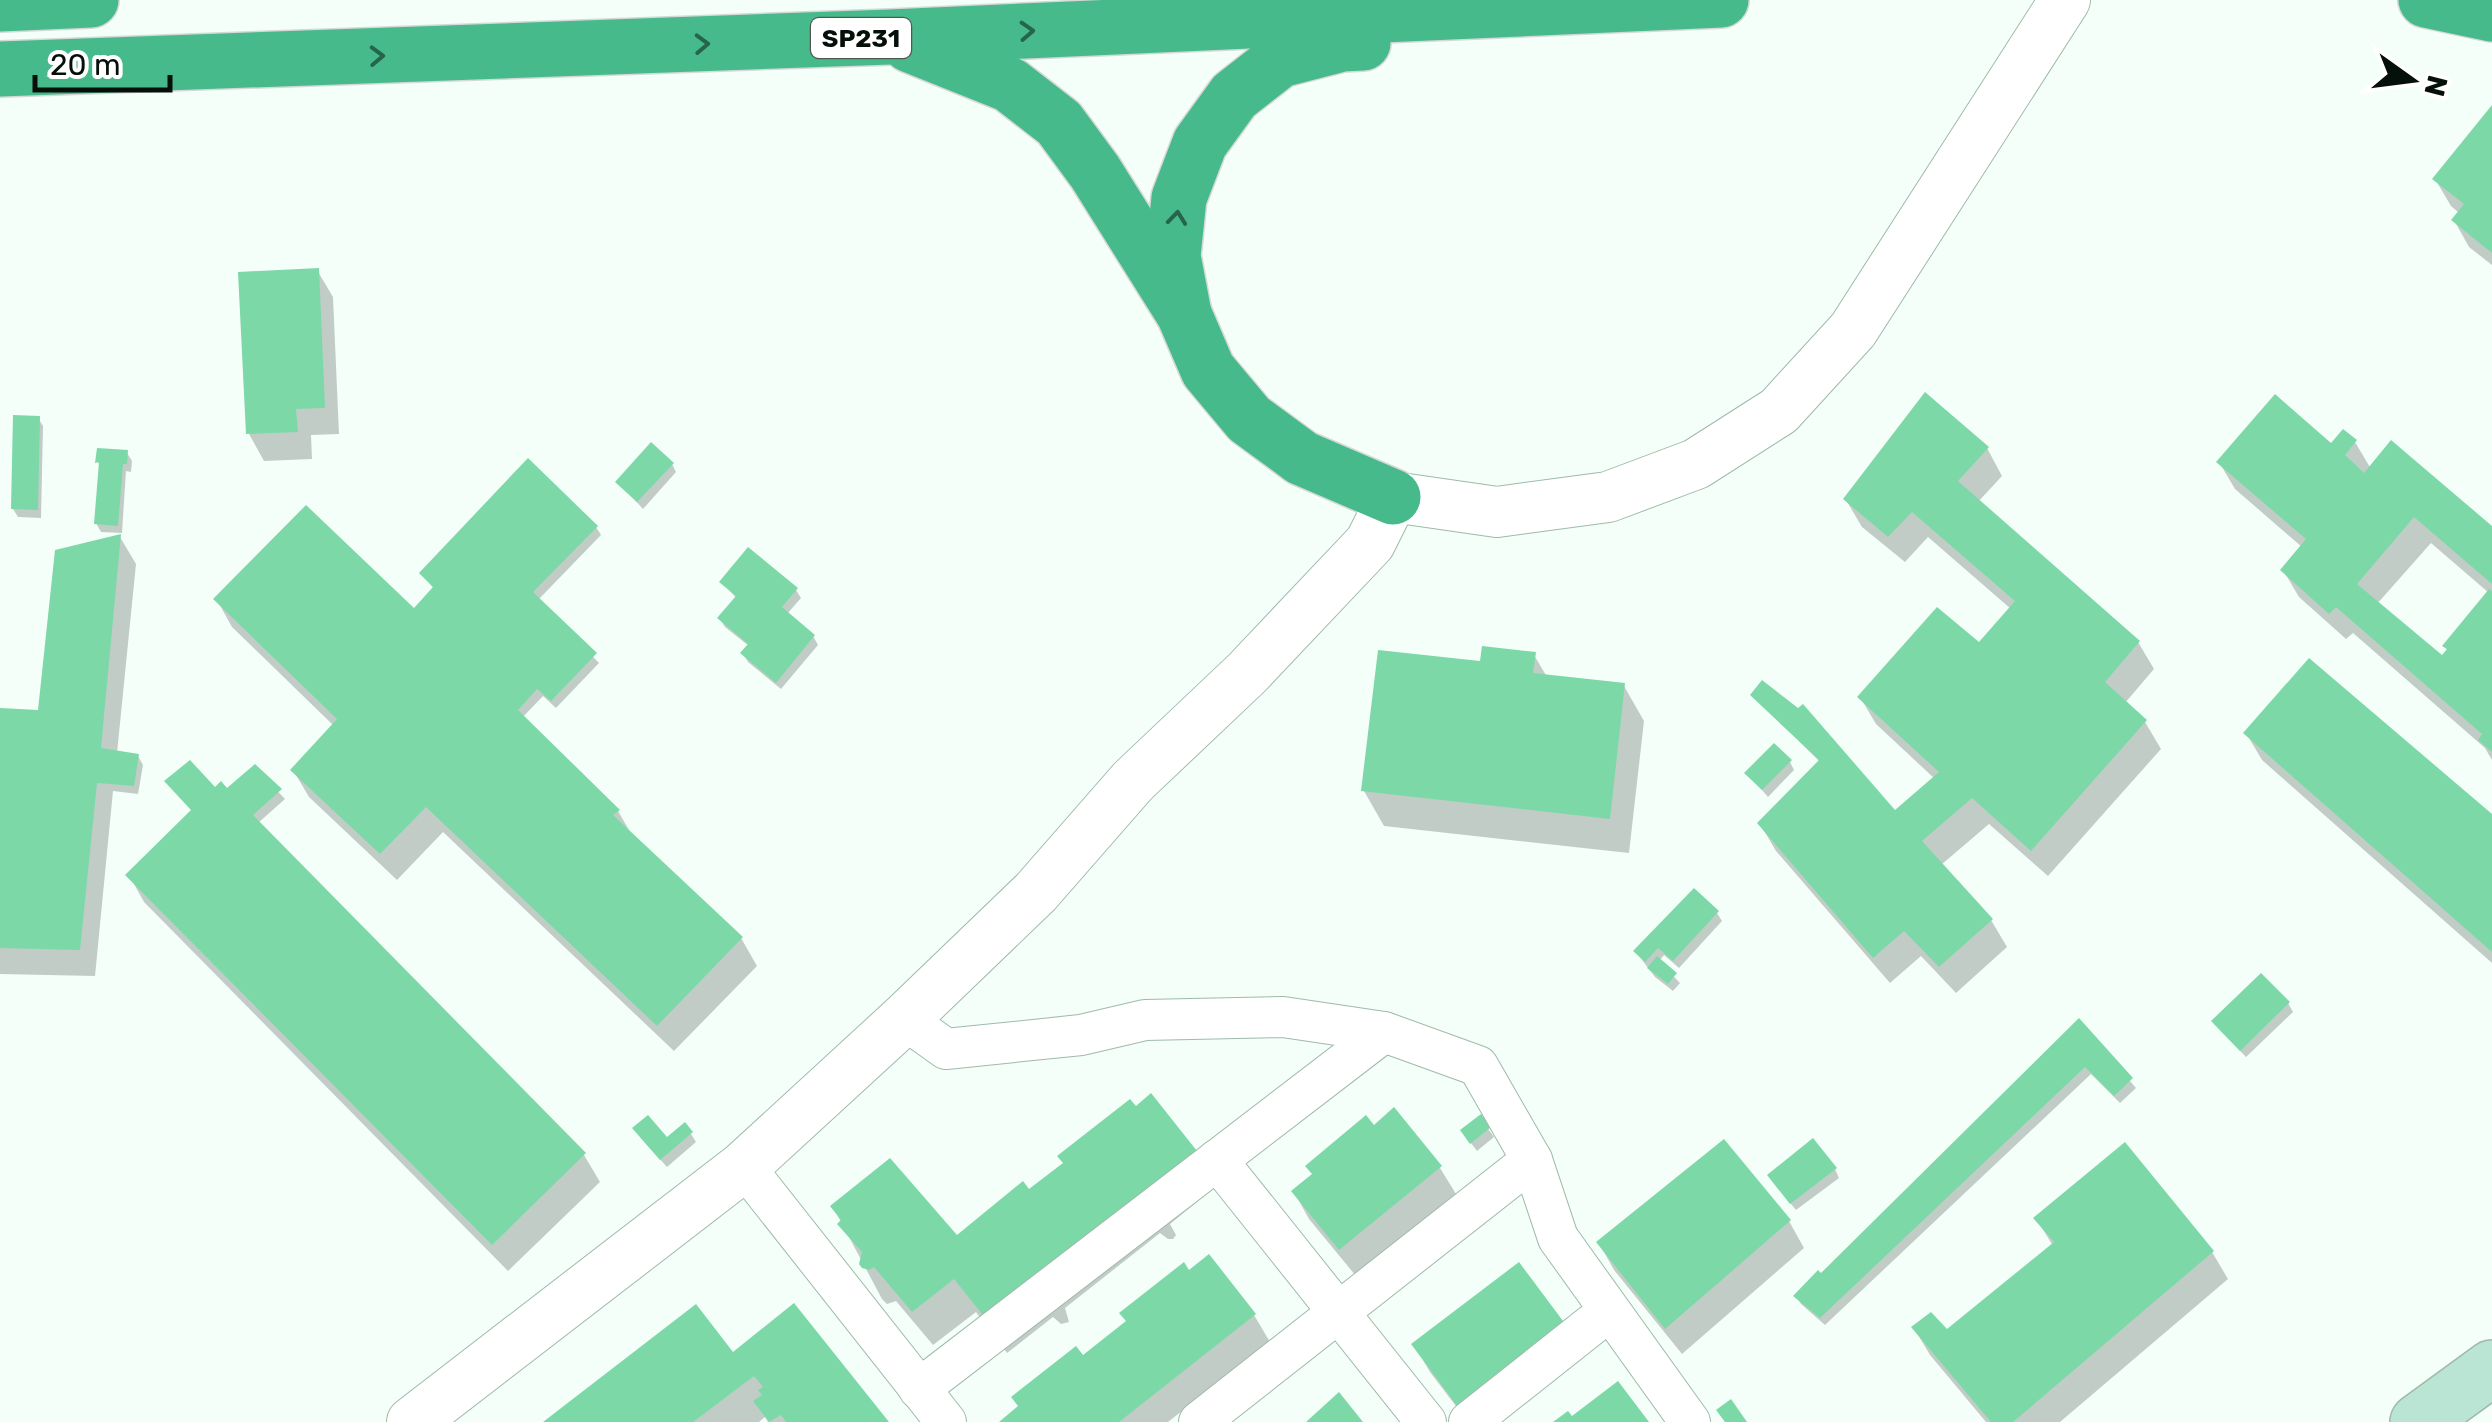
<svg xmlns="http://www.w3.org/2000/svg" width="2492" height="1422" viewBox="0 0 2492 1422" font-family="Rubik,sans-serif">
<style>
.shadow{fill:#0003;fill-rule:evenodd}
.building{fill:#7dd8a8}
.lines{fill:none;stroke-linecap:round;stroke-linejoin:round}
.minor-casing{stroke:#9fbaaa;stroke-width:42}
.tertiary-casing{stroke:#9fbaaa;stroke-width:52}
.secondary-casing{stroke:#9fbaaa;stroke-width:58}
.trunk-casing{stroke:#d7d9d8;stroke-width:58}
.minor{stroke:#fff;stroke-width:40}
.tertiary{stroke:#fff;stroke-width:50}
.secondary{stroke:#bae5d4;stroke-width:55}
.trunk{stroke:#47ba8c;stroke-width:55}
.oneway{stroke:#26654b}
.labels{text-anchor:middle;stroke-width:8;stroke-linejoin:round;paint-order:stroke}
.shield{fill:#fff;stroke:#515854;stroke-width:2.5}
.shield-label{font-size:25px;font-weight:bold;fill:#06100a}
</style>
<rect width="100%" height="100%" fill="#f3fff8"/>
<!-- shadow -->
<g class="shadow">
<polygon points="2492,109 2492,265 2469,247 2454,220 2459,213 2451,206 2435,179"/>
<polygon points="317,270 333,297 339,434 311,435 312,459 264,461 249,434"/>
<polygon points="38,418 43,426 41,518 18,517 13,509"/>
<path d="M2355 442 2371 469 2492 530V760L2485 748 2353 633 2346 639 2299 597 2283 570 2302 547 2235 489 2219 462ZM2431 543 2489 593 2445 646 2448 652 2442 658 2377 604Z"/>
<polygon points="1987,448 2002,476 1978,502 2138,642 2154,669 2125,703 2145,722 2161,749 2048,876 1989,824 1941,865 1991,920 2007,947 1956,993 1921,956 1890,983 1776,851 1760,824 1821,763 1753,695 1895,814 1935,779 1876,724 1860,697 1979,645 2011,609 1928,537 1905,562 1862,527 1846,500"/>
<polygon points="127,453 132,461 131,472 126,471 122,533 101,532 96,523 101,468 98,462"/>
<polygon points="672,464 676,472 643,509 618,482"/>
<polygon points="596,527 601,535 538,600 599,663 556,708 543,696 522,718 618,811 633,837 741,938 757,966 674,1051 443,832 397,880 309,797 293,770 334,726 232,627 217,600 424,623 434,589 422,573"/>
<polygon points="120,537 136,564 117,753 138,756 143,765 138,794 113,791 95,976 0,974 0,711 40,712"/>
<polygon points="722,582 796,590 801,598 787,614 813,636 818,645 781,689 748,662 743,654 749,646 725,627 720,619 737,599"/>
<polygon points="1534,655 1547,677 1624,686 1644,721 1629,853 1384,826 1364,791 1482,664"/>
<polygon points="2246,733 2492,817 2492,963 2262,760"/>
<polygon points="1790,762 1794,770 1768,797 1747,773"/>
<polygon points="255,767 285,799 258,823 584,1155 600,1182 508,1271 144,902 129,875 193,812 167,782 227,791"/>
<polygon points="1717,913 1722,921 1679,968 1664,955 1659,961 1680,983 1673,991 1655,977 1636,952"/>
<polygon points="2288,1003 2293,1012 2246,1057 2219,1029"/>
<polygon points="2079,1021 2136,1088 2120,1103 2091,1074 1825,1325 1801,1304 1796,1296 1821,1276"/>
<polygon points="1480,1118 1494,1137 1477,1151 1468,1139"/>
<polygon points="1373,1129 1440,1168 1456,1194 1356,1276 1309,1219 1294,1192"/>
<polygon points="691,1134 696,1142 667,1167 640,1137 667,1140"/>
<polygon points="1835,1169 1839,1178 1796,1210 1775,1184"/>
<polygon points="1215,1187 1170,1224 1176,1235 1173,1239 1168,1239 1160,1233 1065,1308 1069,1322 1061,1324 1053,1317 1007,1353 976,1312 933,1345 896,1301 887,1304 882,1299 833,1207 957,1239 1028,1193"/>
<polygon points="2036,1218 2212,1252 2228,1279 2060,1422 1986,1422 1930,1355 1914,1328 1946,1333 2053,1246"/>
<polygon points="1789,1221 1804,1248 1682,1354 1614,1270 1599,1243"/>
<polygon points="1254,1315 1270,1342 1168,1422 1003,1422 1083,1359"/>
<polygon points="1414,1345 1580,1353 1468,1422 1430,1372"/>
<polygon points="733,1355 886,1422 768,1422 765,1417 759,1422 548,1422"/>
</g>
<!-- building -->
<g class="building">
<polygon points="2492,105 2492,253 2451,220 2464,204 2432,179"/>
<polygon points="319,268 325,408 296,409 298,432 246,434 238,272"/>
<polygon points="1925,392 1989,447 1958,481 2140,641 2105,682 2147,720 2031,851 1972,798 1922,841 1993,919 1939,967 1904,931 1873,958 1757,823 1819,760 1750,695 1762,680 1798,708 1803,704 1895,810 1939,772 1857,697 1937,607 1979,642 2015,601 1912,512 1888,537 1843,499"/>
<polygon points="2275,394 2331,443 2343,429 2357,440 2345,455 2364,473 2391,440 2492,526 2492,584 2414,517 2357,584 2442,655 2447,649 2442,646 2489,589 2492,591 2492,752 2478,740 2482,734 2336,607 2329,614 2280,570 2306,539 2216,462"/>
<polygon points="13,415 40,416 38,510 11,509"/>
<polygon points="651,442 674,463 637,502 615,482"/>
<polygon points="97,448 128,450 127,464 123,464 118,526 94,524 99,462 95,463"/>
<polygon points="528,458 598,526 533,592 597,653 551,701 537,689 518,710 620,810 613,815 743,937 657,1026 426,807 380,854 290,770 337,719 213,599 306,505 414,608 433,587 419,573"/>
<polygon points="121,534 101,748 139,754 134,786 97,783 80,950 0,948 0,708 38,710 55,550"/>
<polygon points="748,547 798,588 782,607 815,635 776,683 740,653 748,644 717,618 736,596 719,582"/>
<polygon points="1482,646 1536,652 1533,673 1625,683 1610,819 1361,791 1378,650 1480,661"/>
<polygon points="2309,658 2492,814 2492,952 2243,733"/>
<polygon points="1774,743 1792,760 1762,790 1744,773"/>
<polygon points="190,760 215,787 221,781 227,788 255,764 282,789 253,815 586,1153 492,1245 125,875 191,810 164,781"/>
<polygon points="1694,888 1719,911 1673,961 1658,948 1645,962 1633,951"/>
<polygon points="1657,956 1677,973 1668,984 1647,968"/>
<polygon points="2261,973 2290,1002 2240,1051 2211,1021"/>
<polygon points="2079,1018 2133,1078 2114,1096 2085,1067 1820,1318 1793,1296 1818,1270 1821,1273"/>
<polygon points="1151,1093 1197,1151 986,1319 954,1279 912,1312 874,1267 869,1270 862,1268 859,1264 862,1252 837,1224 841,1220 830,1206 890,1158 957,1235 1023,1181 1029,1189 1063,1163 1057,1156 1130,1099 1136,1106"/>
<polygon points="1394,1107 1442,1166 1339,1250 1291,1191 1312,1174 1305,1166 1366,1115 1374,1125"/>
<polygon points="1481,1114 1491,1127 1470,1144 1460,1130"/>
<polygon points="648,1115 667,1137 685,1122 693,1132 660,1160 632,1128"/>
<polygon points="1813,1138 1837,1168 1790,1204 1767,1175"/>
<polygon points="1724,1139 1791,1220 1665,1329 1596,1242"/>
<polygon points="2125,1142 2214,1251 2013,1422 1991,1422 1911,1327 1931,1312 1947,1329 2054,1242 2033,1218"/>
<polygon points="1209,1254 1256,1314 1119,1422 999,1422 1018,1406 1011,1397 1076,1346 1083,1355 1126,1321 1119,1313 1184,1262 1189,1270"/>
<polygon points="1519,1262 1566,1325 1458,1407 1411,1344"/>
<polygon points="794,1303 889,1422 786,1422 781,1415 769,1422 753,1401 762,1395 758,1390 763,1387 754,1376 693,1422 543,1422 696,1304 733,1352"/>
<polygon points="1618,1381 1649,1422 1553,1422 1568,1411 1572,1416"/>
<polygon points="1339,1392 1363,1422 1306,1422"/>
<polygon points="1731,1399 1747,1422 1725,1422 1716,1410"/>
</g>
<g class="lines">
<!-- minor casing -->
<g class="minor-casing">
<g id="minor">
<polyline points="904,1019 946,1049 1081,1035 1145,1020 1283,1017 1384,1032 1478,1066 1532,1160 1558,1238 1690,1422"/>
<polyline points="1217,1160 1426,1422"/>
<polyline points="744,1166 946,1422"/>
<polyline points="919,1389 1384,1032"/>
<polyline points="1199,1422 1532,1160"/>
<polyline points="1469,1422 1609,1311"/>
</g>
</g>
<!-- tertiary casing -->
<g class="tertiary-casing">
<polyline id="tertiary" points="412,1422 744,1166 904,1019 1036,892 1133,781 1247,673 1370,543 1393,497 1497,512 1608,497 1696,464 1779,411 1853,330 2065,0"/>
</g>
<!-- secondary casing -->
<g class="secondary-casing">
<polyline id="secondary" points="2418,1422 2492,1368"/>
</g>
<!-- trunk casing -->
<g class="trunk-casing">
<g id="trunk">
<polyline points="2426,0 2492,14"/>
<polyline points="0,4 91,0"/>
<polyline points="910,45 1010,85 1059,123 1095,172 1184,314 1208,370 1249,419 1302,458 1393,497"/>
<polyline points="0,69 890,37 1721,0"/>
<polyline points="1184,314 1173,256 1179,198 1200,143 1234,96 1280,60 1342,44 1363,43"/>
</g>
</g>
<!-- minor -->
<use href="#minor" class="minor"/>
<!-- tertiary -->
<use href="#tertiary" class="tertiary"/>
<!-- secondary -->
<use href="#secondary" class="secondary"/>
<!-- trunk -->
<use href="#trunk" class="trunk"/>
</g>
<!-- one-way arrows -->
<defs><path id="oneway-chevron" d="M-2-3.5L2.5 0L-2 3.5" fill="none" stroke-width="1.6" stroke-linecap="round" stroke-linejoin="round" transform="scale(2.5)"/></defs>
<g class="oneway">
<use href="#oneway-chevron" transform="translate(1027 31) rotate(-3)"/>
<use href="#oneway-chevron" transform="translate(702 44) rotate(-2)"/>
<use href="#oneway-chevron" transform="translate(377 56) rotate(-2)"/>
<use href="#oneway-chevron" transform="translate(1177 218) rotate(-84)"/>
</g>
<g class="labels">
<!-- shield labels -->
<rect class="shield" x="811" y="18" width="100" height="40" rx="8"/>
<g class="shield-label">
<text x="861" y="47">SP231</text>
</g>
</g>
<!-- north arrow -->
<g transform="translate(2412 80) rotate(104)" stroke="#ffffff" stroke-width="8" paint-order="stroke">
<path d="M0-8L18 38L0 25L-18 38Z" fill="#06100a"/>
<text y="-15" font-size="28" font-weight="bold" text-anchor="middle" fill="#06100a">N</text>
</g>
<!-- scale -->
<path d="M35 75v15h135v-15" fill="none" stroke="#06100a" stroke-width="5"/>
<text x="50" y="75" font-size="30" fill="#06100a" stroke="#ffffff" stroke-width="8" paint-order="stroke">20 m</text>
</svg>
